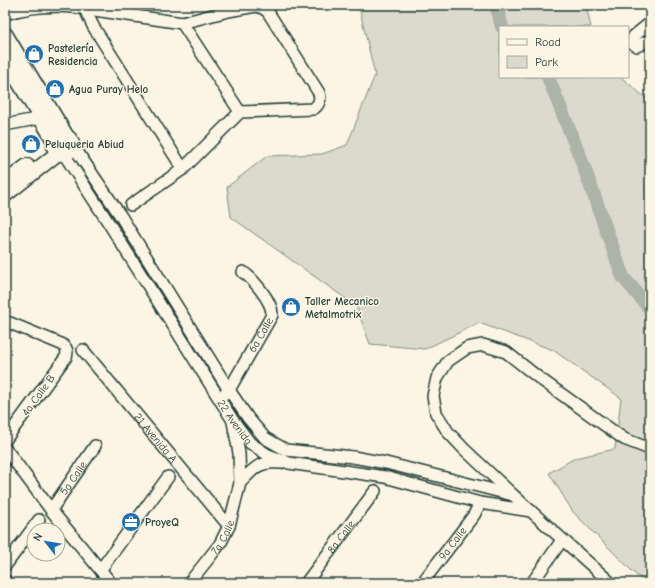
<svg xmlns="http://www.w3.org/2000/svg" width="655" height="588" viewBox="0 0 655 588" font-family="'Comic Neue',sans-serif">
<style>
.green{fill:#dcdacc;stroke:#7e8c80}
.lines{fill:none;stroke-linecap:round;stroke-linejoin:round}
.river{stroke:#aeb3a7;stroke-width:14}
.minor-casing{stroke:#1f3d34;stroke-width:14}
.major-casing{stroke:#1f3d34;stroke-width:17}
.minor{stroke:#fcf5e5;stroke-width:11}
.major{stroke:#fcf5e5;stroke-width:14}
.labels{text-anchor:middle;stroke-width:3;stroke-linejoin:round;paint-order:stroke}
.poi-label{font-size:11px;font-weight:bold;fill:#1f3d34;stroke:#fcf5e5;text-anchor:start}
.street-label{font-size:11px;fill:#1f3d34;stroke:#fcf5e5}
</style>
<rect width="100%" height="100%" fill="#fcf5e5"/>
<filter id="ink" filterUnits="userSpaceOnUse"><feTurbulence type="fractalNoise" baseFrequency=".025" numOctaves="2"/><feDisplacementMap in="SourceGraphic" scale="8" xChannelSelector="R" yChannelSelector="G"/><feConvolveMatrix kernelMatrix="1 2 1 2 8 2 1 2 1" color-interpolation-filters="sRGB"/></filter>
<g filter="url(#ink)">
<!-- green -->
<polygon class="green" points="353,5 586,5 591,27 500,27 500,77 621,77 647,99 650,126 650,583 647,583 636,575 573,512 549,473 575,458 615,449 621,398 553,350 479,323 425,349 370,344 356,306 231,217 227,187 267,156 322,154 347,145 375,75 360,11"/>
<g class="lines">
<!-- river -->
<g class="river">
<polyline points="496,5 502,27"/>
<polyline points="548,77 581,159 623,277 650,309"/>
</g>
<!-- minor casing -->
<g class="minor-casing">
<g id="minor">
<polyline points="85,9 93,26 183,169"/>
<path d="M5 14C27 7 51 5 74 7L182 23 228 11 256 6 263 8 268 12 319 93C321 99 319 105 313 109L240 112 183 169 131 205"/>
<polyline points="182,23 240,112"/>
<polyline points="650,23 634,36 632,41 633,44 637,46 650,40"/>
<polyline points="10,124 41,118"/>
<polyline points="72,144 120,215 229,390 248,418 265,438 286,450 353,457 386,463 513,495"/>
<path id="s1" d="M64 154 108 222 232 419 250 443 268 455 289 463 385 477 480 503 531 511"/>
<path d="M5 323H10L61 344C67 347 68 352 66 357L5 440"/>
<path id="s2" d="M83 350 229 526"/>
<path id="s3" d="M224 394 229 390 272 315C273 302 253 279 243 272"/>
<polyline points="5,448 51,510 111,583"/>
<path d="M240 483C254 468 259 461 280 463"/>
<path id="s4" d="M51 510 95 446"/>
<polyline points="5,566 39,520"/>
<polyline points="101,569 168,477"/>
<polyline points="5,580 7,583"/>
<path id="s5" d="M189 583 220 544 229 526 240 483 239 453 233 422"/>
<path id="s6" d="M306 583 375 491"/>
<path id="s7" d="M422 583 474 515 480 503"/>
<polyline points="532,583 562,540"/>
<polyline points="611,583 513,495 464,449 448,432 436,413 433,396 437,378 448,361 467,348 483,345 506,352 539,378 624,439 650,449"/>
</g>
</g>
<!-- major casing -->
<g class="major-casing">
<g id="major">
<polyline points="5,34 67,137"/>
<polyline points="5,59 55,142"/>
<circle cx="63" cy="145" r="9"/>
<polyline points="5,183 27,166"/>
<polyline points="5,195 58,153"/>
</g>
</g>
<!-- minor -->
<use href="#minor" class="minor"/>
<!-- major -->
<use href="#major" class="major"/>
</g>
</g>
<!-- icons -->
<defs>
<g id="shop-disc" transform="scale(1)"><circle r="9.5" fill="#1f6fb2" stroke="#fcf5e5"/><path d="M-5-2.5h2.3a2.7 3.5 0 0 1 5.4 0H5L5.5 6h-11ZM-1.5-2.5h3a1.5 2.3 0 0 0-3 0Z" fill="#fff"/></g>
<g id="office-disc" transform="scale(1)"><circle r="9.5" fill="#1f6fb2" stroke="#fcf5e5"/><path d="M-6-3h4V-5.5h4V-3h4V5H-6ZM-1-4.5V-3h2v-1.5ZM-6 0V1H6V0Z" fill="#fff"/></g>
</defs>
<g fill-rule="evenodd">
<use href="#shop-disc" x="34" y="54"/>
<use href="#shop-disc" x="55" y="89"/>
<use href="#shop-disc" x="31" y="144"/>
<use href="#shop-disc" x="291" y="307"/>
<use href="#office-disc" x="131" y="522"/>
</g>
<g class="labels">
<!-- poi labels -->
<g class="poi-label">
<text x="48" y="52">Pastelería<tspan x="48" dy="13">Residencia</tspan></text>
<text x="69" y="93">Agua Puray Helo</text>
<text x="45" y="148">Peluqueria Abiud</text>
<text x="305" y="305">Taller Mecanico<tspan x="305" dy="13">Metalmotrix</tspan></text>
<text x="145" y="526">ProyeQ</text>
</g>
<!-- street labels -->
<g class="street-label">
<text dy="4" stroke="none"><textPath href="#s3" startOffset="70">6a Calle</textPath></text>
<text transform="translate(38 395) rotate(-54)" y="4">4a Calle B</text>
<text dy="4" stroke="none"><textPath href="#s1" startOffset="318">22 Avenida</textPath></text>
<text dy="4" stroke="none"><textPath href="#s2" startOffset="114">21 Avenida A</textPath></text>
<text dy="4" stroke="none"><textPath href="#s4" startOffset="39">5a Calle</textPath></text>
<text dy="4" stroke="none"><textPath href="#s5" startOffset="57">7a Calle</textPath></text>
<text dy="4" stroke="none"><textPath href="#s6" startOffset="58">8a Calle</textPath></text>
<text dy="4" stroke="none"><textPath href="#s7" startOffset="50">9a Calle</textPath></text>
</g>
</g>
<!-- margin -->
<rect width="655" height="588" fill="none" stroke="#fcf5e5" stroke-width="20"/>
<rect x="10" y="10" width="635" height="568" fill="none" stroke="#1f3d34" stroke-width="1.5" filter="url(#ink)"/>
<!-- legend -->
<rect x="499" y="26" width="130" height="52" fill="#fcf5e5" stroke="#a4ab9e"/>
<rect x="507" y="39" width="20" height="6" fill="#fcf5e5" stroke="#a4ab9e"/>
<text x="535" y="46" font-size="12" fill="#1f3d34">Road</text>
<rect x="507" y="56" width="20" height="12" fill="#dcdacc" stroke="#a4ab9e"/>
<text x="535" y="66" font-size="12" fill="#1f3d34">Park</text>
<!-- north arrow -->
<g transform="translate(46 542) rotate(301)"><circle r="19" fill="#fcf5e5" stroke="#a4ab9e"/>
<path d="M0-3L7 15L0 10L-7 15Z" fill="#1f6fb2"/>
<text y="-6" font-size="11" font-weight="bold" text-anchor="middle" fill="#1f3d34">N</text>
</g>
</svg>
